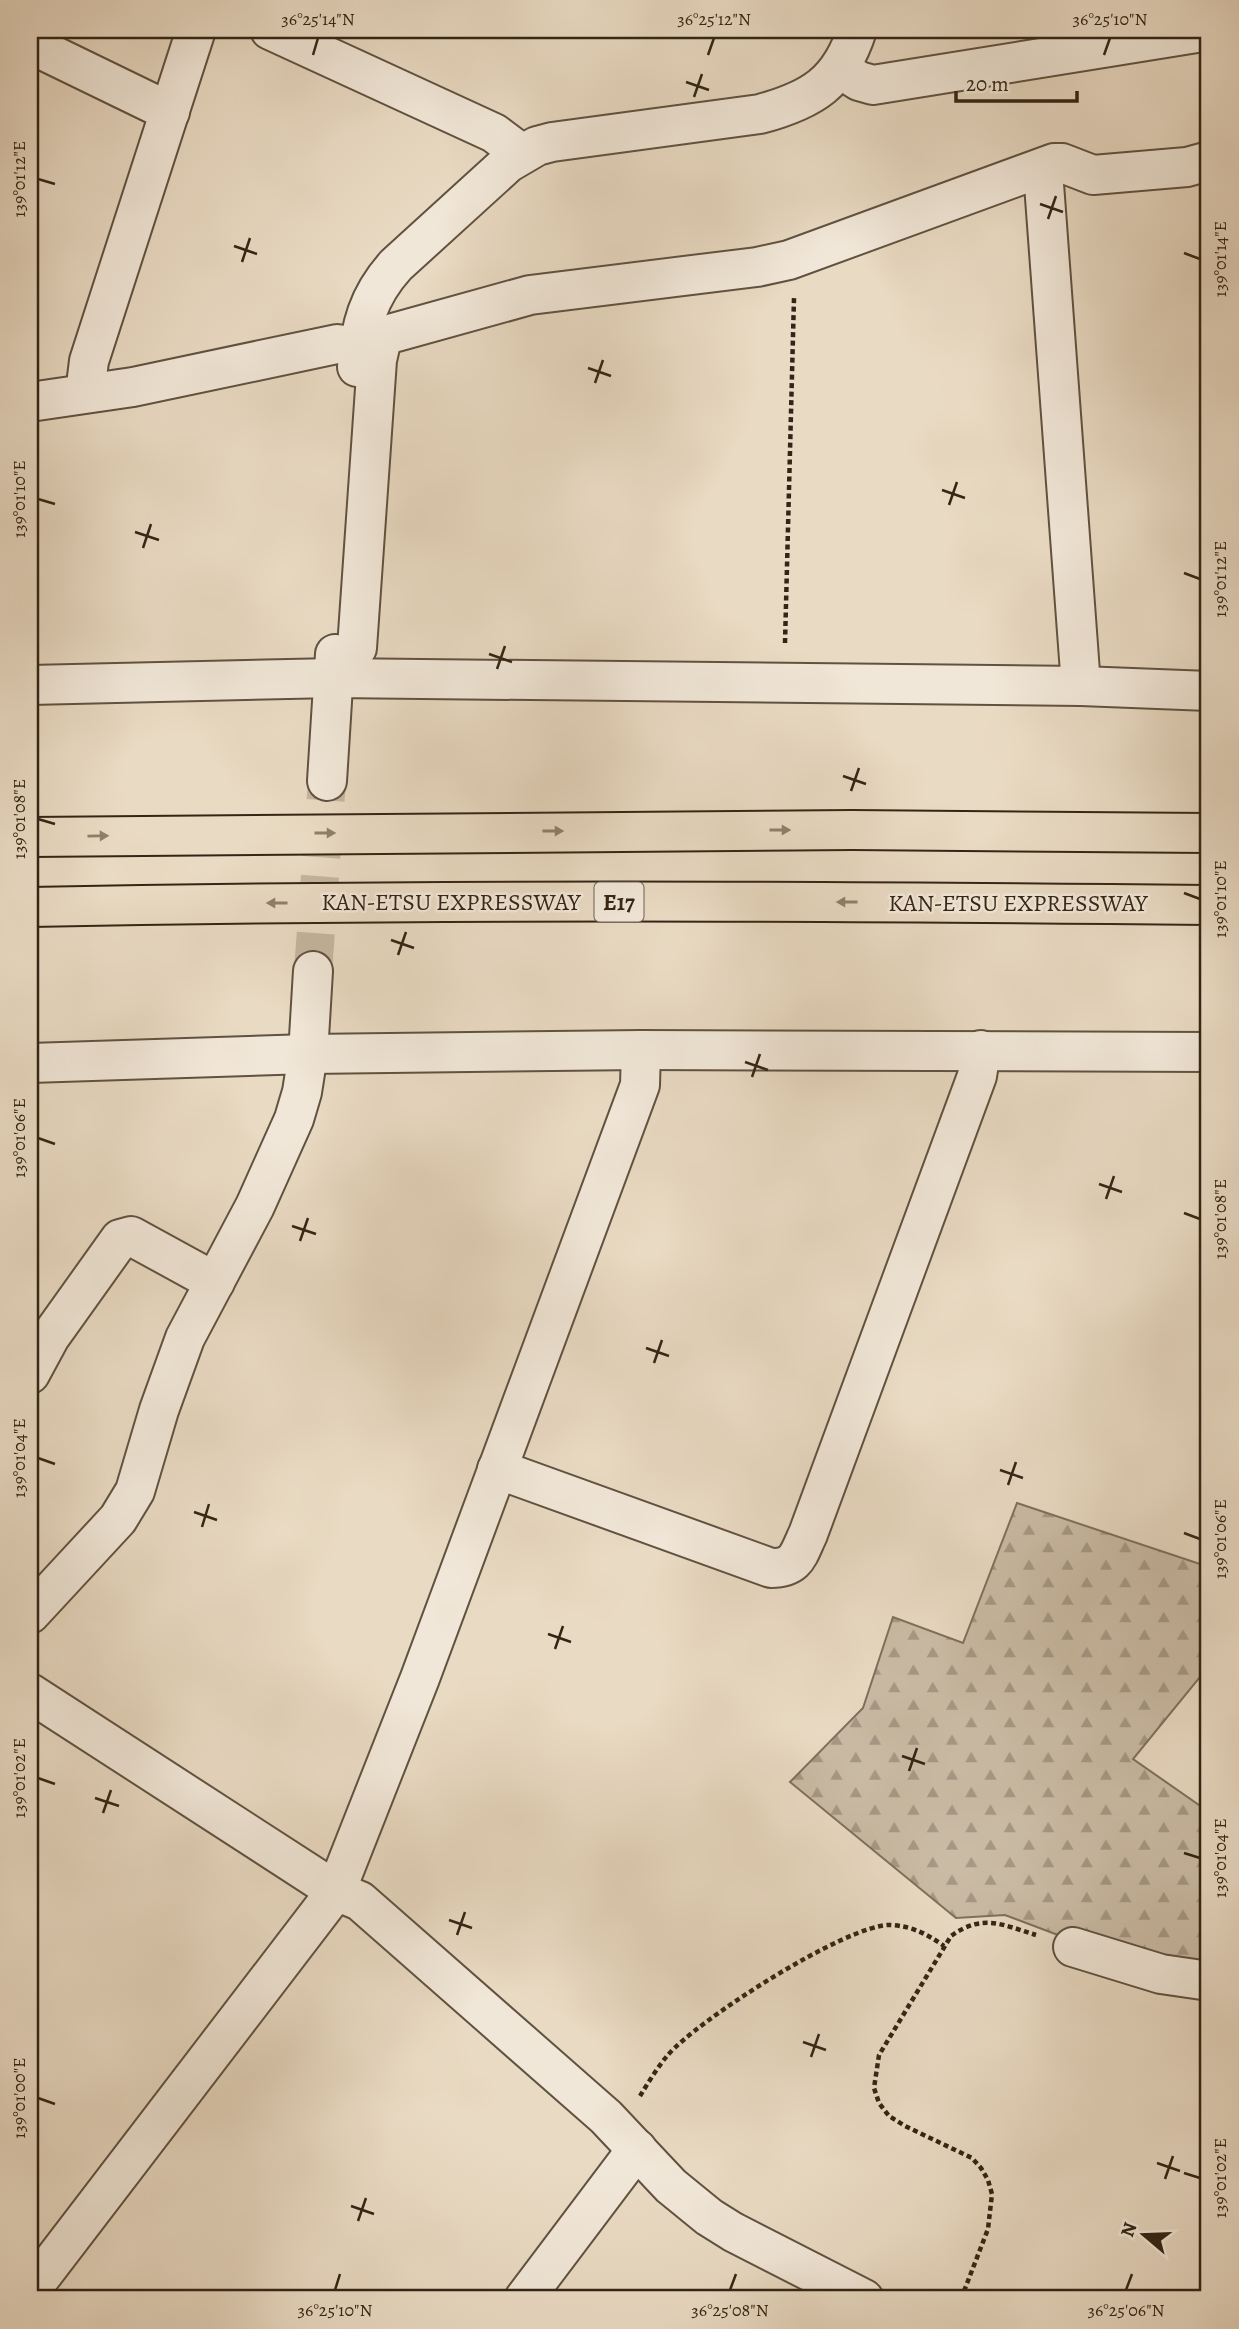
<svg xmlns="http://www.w3.org/2000/svg" width="1239" height="2329" viewBox="0 0 1239 2329" font-family="Alegreya,serif">
<style>
.forest{fill:url(#forest-firs);stroke:#7e705d;stroke-width:2}
.lines{fill:none;stroke-linecap:round;stroke-linejoin:round}
.minor-tunnel{stroke:#c5b6a0;stroke-width:38;stroke-dasharray:38 19;stroke-linecap:butt}
.minor-casing{stroke:#605240;stroke-width:42}
.highway-casing{stroke:#332515;stroke-width:42}
.path{stroke:#332515;stroke-width:4.5;stroke-dasharray:5 3.5;stroke-linecap:butt}
.minor{stroke:#f1e7d8;stroke-width:38}
.highway{stroke:#e9dac3;stroke-width:38}
.oneway{fill:#8e806c}
.ticks{fill:none;stroke:#332515;stroke-width:2.5}
.labels{text-anchor:middle;stroke-width:5;stroke-linejoin:round;paint-order:stroke}
.shield{fill:#f1e7d8;stroke:#6c5f50;stroke-width:2}
.shield-label{font-size:23px;font-weight:bold;fill:#332515}
.street-label{font-size:24px;fill:#332515;stroke:#f1e7d8}
.neatline{fill:none;stroke:#332515;stroke-width:2.5}
.ticks-label{font-size:18px;text-anchor:middle;fill:#332515}
</style>
<defs>
<pattern id="forest-firs" width="22" height="20" patternUnits="userSpaceOnUse" patternTransform="scale(1.75)"><rect width="22" height="20" fill="#cabba5"/><path d="M5 1l3.5 6h-7zM16 11l3.5 6h-7z" fill="#a59885"/></pattern>
</defs>
<rect width="100%" height="100%" fill="#e9dac3"/>
<filter id="stains"><feTurbulence type="fractalNoise" baseFrequency=".00286" numOctaves="4"/><feColorMatrix values="0 0 0 0 .2 0 0 0 0 .09 0 0 0 0 .02 0 0 0 .5 -.17"/></filter>
<radialGradient id="worn" r=".72"><stop offset=".6" stop-color="#630" stop-opacity="0"/><stop offset="1" stop-color="#630" stop-opacity=".3"/></radialGradient>
<!-- forest -->
<polygon class="forest" points="1017,1503 1209,1567 1209,1666 1133,1759 1209,1812 1209,1981 1161,1974 1005,1915 956,1918 790,1782 863,1708 893,1617 963,1643"/>
<g class="lines">
<!-- minor-tunnel -->
<polyline class="minor-tunnel" points="313,971 327,781"/>
<!-- minor casing -->
<g class="minor-casing">
<g id="minor">
<polyline points="270,30 494,133 522,154"/>
<polyline points="30,44 170,112"/>
<polyline points="840,69 859,81 873,85 1209,31"/>
<polyline points="1044,184 1081,686"/>
<path d="M357 367C360 326 368 296 396 265L508 163 537 146 552 142 760 114C812 100 840 83 857 30"/>
<polyline points="92,392 87,377 89,361 196,30"/>
<polyline points="30,402 133,387 337,344 359,347"/>
<polyline points="357,648 377,360 382,338 393,333 530,295 757,267 789,260 1054,163 1062,163 1093,175 1187,167 1209,161"/>
<polyline points="30,685 334,678 1081,686 1209,691"/>
<polyline points="327,781 335,654"/>
<polyline points="30,1063 308,1054 641,1050 1209,1052"/>
<polyline points="30,1374 50,1337 120,1239 131,1236 215,1282"/>
<path d="M497 1469 771 1568C797 1568 798 1555 808 1534L977 1076 981 1050"/>
<polyline points="30,1614 118,1519 135,1491 159,1410 185,1338 255,1206 294,1119 302,1092 308,1054 313,971"/>
<polyline points="30,1693 336,1891 360,1901 606,2117 671,2186 709,2217 733,2232 864,2299"/>
<polyline points="1073,1947 1161,1974 1209,1981"/>
<polyline points="30,2291 336,1891 420,1678 640,1085 641,1050"/>
<polyline points="524,2299 637,2149"/>
</g>
</g>
<!-- highway casing -->
<g class="highway-casing">
<g id="highway">
<polyline points="30,837 852,830 1209,833"/>
<path d="M30 907C423 899 816 901 1209 905"/>
</g>
</g>
<!-- path -->
<g class="path">
<polyline points="785,643 794,298"/>
<path d="M640 2096C648 2083 657 2068 667 2056 696 2021 847 1924 890 1925 912 1926 927 1934 944 1946"/>
<path d="M961 2299 988 2229 992 2194 988 2180 981 2168 972 2158 905 2126 889 2116 879 2103 874 2088 879 2055 951 1936C983 1913 1003 1925 1036 1935"/>
</g>
<!-- minor -->
<use href="#minor" class="minor"/>
<!-- highway -->
<use href="#highway" class="highway"/>
</g>
<!-- one-way arrows -->
<defs><path id="oneway-solid" d="M-6-.8H1V-3.2L6.5 0L1 3.2V.8H-6Z" transform="scale(1.75)"/></defs>
<g class="oneway">
<use href="#oneway-solid" transform="translate(780 830)"/>
<use href="#oneway-solid" transform="translate(553 831)"/>
<use href="#oneway-solid" transform="translate(325 833)"/>
<use href="#oneway-solid" transform="translate(98 836) rotate(-1)"/>
<use href="#oneway-solid" transform="translate(847 902) rotate(-180)"/>
<use href="#oneway-solid" transform="translate(277 903) rotate(180)"/>
</g>
<!-- ticks -->
<path class="ticks" d="M313 55 318 38M708 55 714 38M1104 55 1110 38M686 82 709 90M694 97 702 74M38 179 55 184M1040 204 1063 212M1048 219 1056 196M234 246 257 254M1184 253 1200 259M242 262 250 238M588 368 611 376M595 383 603 360M942 490 965 498M38 499 55 504M949 505 957 482M135 532 159 540M143 548 151 524M1184 573 1200 579M489 654 512 662M497 669 505 646M843 776 866 784M851 791 859 768M38 819 55 824M1184 893 1200 899M391 940 414 948M398 955 406 932M745 1062 768 1070M752 1077 760 1054M38 1138 55 1144M1099 1184 1122 1192M1106 1199 1114 1176M1184 1213 1200 1219M292 1226 316 1234M300 1241 308 1218M646 1348 669 1356M654 1363 662 1340M38 1458 55 1464M1000 1470 1023 1478M1008 1485 1016 1462M194 1512 217 1520M202 1527 209 1504M1184 1533 1200 1539M548 1634 571 1642M555 1649 563 1626M902 1756 925 1764M909 1771 917 1748M38 1778 55 1784M95 1798 119 1806M103 1813 111 1790M1184 1853 1200 1858M449 1920 472 1928M457 1935 465 1912M803 2042 826 2050M811 2057 819 2034M38 2098 55 2104M1157 2163 1180 2171M1184 2173 1200 2178M1165 2179 1173 2156M351 2206 374 2214M358 2221 366 2198M335 2290 340 2274M730 2290 736 2274M1126 2290 1132 2274"/>
<g class="labels">
<!-- shield labels -->
<rect class="shield" x="594.5" y="882.5" width="49" height="39" rx="5"/>
<g class="shield-label">
<text x="619" y="910">E17</text>
</g>
<!-- street labels -->
<g class="street-label">
<text x="451" y="910">KAN-ETSU EXPRESSWAY</text>
<text x="1018" y="911">KAN-ETSU EXPRESSWAY</text>
</g>
</g>
<!-- margin -->
<rect width="1239" height="2329" fill="none" stroke="#e9dac3" stroke-width="77"/>
<!-- north arrow -->
<g transform="translate(1144 2235) rotate(289)" stroke="#f1e7d8" stroke-width="5" paint-order="stroke">
<path d="M0-5L12 26L0 18L-12 26Z" fill="#332515"/>
<text y="-10" font-size="19" font-weight="bold" text-anchor="middle" fill="#332515">N</text>
</g>
<!-- scale -->
<path d="M956 91v10h121v-10" fill="none" stroke="#332515" stroke-width="3.5"/>
<text x="966" y="91" font-size="21" fill="#332515" stroke="#f1e7d8" stroke-width="5" paint-order="stroke">20 m</text>
<rect x="38" y="38" width="1162" height="2252" class="neatline"/>
<g class="ticks-label">
<text x="318" y="25">36°25'14"N</text>
<text x="714" y="25">36°25'12"N</text>
<text x="1110" y="25">36°25'10"N</text>
<text transform="translate(19 179) rotate(-90)" y="6">139°01'12"E</text>
<text transform="translate(1220 259) rotate(-90)" y="6">139°01'14"E</text>
<text transform="translate(19 499) rotate(-90)" y="6">139°01'10"E</text>
<text transform="translate(1220 579) rotate(-90)" y="6">139°01'12"E</text>
<text transform="translate(19 819) rotate(-90)" y="6">139°01'08"E</text>
<text transform="translate(1220 899) rotate(-90)" y="6">139°01'10"E</text>
<text transform="translate(19 1138) rotate(-90)" y="6">139°01'06"E</text>
<text transform="translate(1220 1219) rotate(-90)" y="6">139°01'08"E</text>
<text transform="translate(19 1458) rotate(-90)" y="6">139°01'04"E</text>
<text transform="translate(1220 1539) rotate(-90)" y="6">139°01'06"E</text>
<text transform="translate(19 1778) rotate(-90)" y="6">139°01'02"E</text>
<text transform="translate(1220 1858) rotate(-90)" y="6">139°01'04"E</text>
<text transform="translate(19 2098) rotate(-90)" y="6">139°01'00"E</text>
<text transform="translate(1220 2178) rotate(-90)" y="6">139°01'02"E</text>
<text x="335" y="2316">36°25'10"N</text>
<text x="730" y="2316">36°25'08"N</text>
<text x="1126" y="2316">36°25'06"N</text>
</g>
<rect width="100%" height="100%" filter="url(#stains)"/>
<rect width="100%" height="100%" fill="url(#worn)"/>
</svg>
